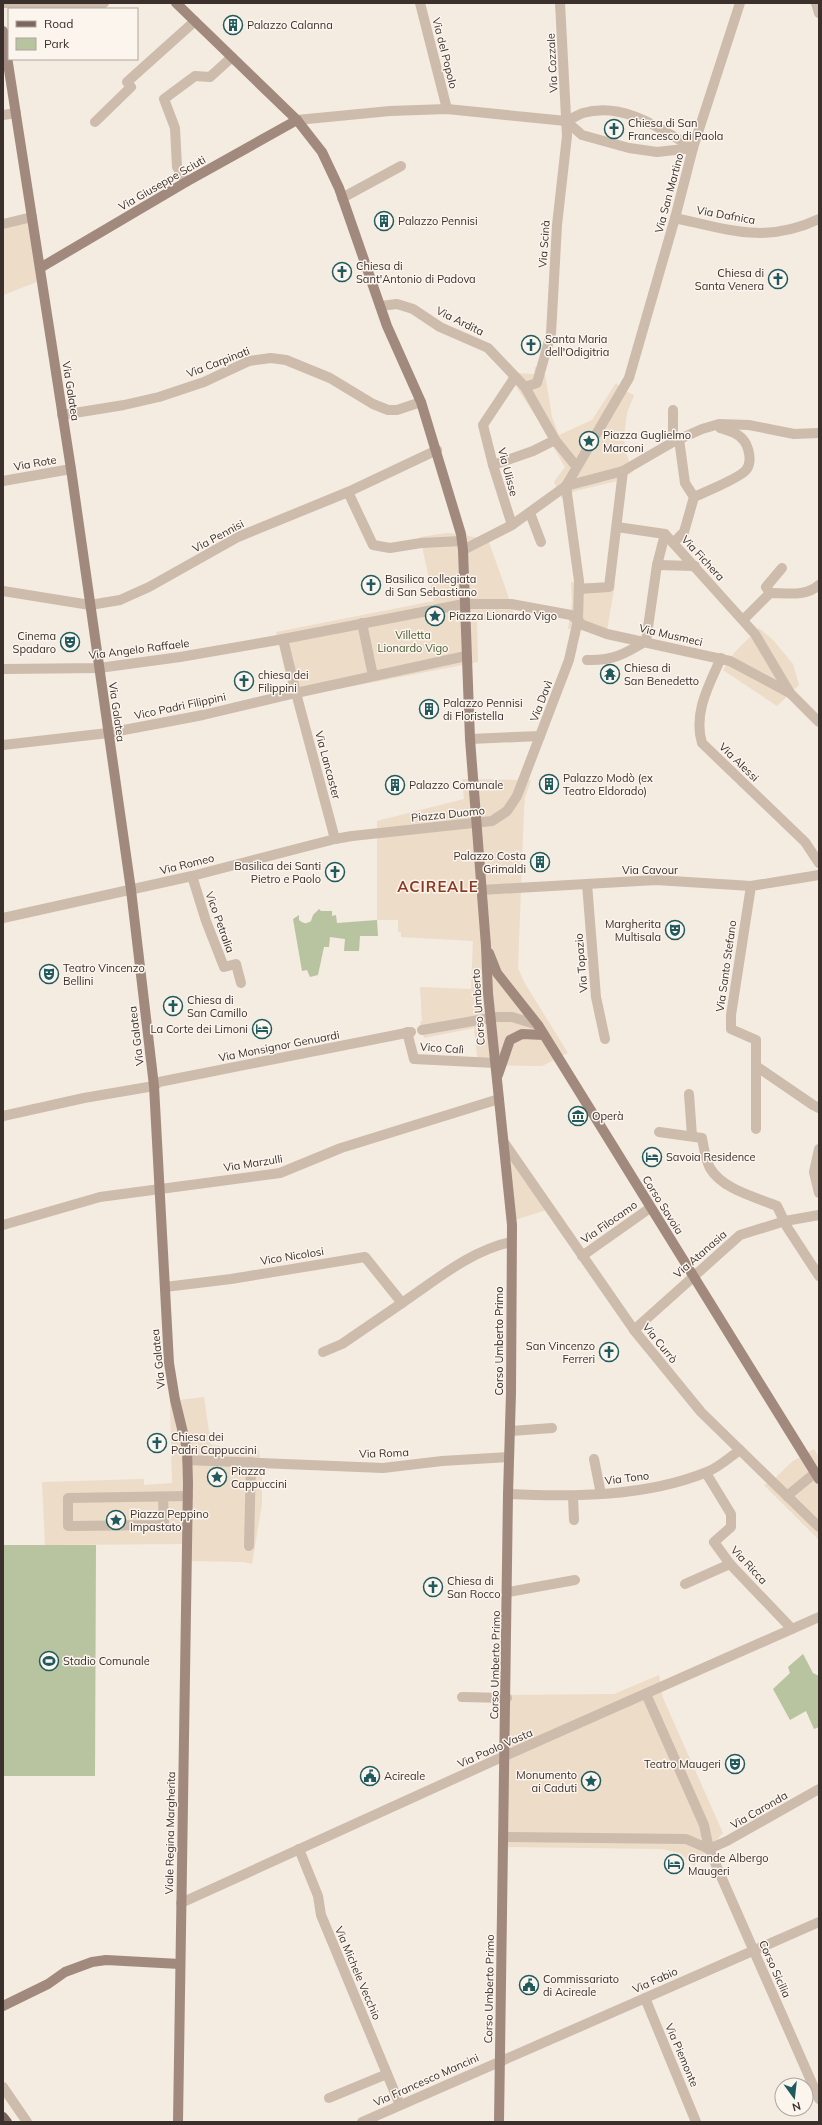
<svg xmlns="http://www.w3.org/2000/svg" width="822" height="2125" viewBox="0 0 822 2125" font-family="Mulish,sans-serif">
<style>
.green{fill:#b8c4a0}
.plaza{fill:#ecdcc8}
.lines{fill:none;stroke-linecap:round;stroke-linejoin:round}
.street{stroke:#cdbbac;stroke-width:10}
.secondary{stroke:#a18a7d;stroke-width:10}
.primary{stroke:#7d675c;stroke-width:10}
.labels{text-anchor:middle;stroke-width:3;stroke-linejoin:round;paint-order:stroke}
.poi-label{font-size:11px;fill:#3b302b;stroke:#fbf5ee;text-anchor:start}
.street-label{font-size:11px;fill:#3b302b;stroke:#fbf5ee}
.park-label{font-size:11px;fill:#4a5a2e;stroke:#fbf5ee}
.district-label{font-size:15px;font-weight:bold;letter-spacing:1px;fill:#8c3b22;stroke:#fbf5ee}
</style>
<rect width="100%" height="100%" fill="#f4ebe1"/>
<!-- green -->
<g class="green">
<path d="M319 909 321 911H332V916L336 915 337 923 377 920 378 936H360L359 951H344L345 939 330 937 329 947H324L318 975 310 977 307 970 302 971 293 919 299 915V920C304 924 306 924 311 921L313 915Z"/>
<polygon points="3,1545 96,1545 95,1776 3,1776"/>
<polygon points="803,1654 813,1673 819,1676 819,1727 814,1729 806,1711 790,1720 773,1689 790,1673 788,1667"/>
</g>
<!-- plaza -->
<g class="plaza">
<polygon points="32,217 42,280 3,295 3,224"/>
<polygon points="535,367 544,367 552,417 559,435 592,420 616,383 623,390 634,395 627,413 624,438 626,453 633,472 617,481 575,491 562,499 554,482 565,467 538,420 516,386 507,378 515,373 534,374"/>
<polygon points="447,533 461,534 477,538 486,534 515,615 477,622 478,662 291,698 276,632 434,601 420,537"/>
<polygon points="571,582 615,584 606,636 576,629 568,629 572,602"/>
<polygon points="759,628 773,640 793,664 799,685 777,706 723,670 734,653"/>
<polygon points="462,779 531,780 525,798 524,809 518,968 524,982 568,1053 542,1066 478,1065 474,1028 424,1038 420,1021 422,1021 420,987 471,989 473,941 401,937 401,932 398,932 398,920 377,920 377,821 464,799"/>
<polygon points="503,1141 546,1210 512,1221"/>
<polygon points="204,1397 211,1445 259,1450 262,1472 262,1504 252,1564 244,1562 188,1561 188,1544 45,1545 42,1482 144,1479 144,1485 172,1483 170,1401"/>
<polygon points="814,1449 819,1458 819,1540 764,1485 772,1481 793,1461"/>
<polygon points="659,1675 663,1698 723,1833 694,1866 680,1853 662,1849 503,1847 507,1695 614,1694"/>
</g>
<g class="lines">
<!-- street -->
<g class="street">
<polyline points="4,3 92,6 104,3"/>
<polyline points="420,3 447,109"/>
<polyline points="816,3 819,13"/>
<polyline points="3,115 16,113"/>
<path d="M297 120 390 111 447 109 566 121C572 119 577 115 583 113 623 101 661 129 693 148"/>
<polyline points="566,121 582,135 629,148 657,152 693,148"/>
<polyline points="95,122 131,87 127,82 195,21"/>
<polyline points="186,182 177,167 175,128 164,99 195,76 210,77 232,57"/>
<polyline points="342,198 401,166"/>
<path d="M675 218C730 230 766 244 819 219"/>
<polyline points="3,224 32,217"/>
<polyline points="380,306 397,304 413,309 440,327 488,348 525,387 555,440 576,466"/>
<polyline points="525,387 537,383 551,334 557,225 567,136 560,3"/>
<polyline points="62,415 124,405 159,397 204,382 249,361 271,358 286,360 330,378 373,404 388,410 397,410 421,402"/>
<path d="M679 439 685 483 694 497C705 492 740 478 746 470 751 464 750 456 748 449 744 435 733 432 720 428"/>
<polyline points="673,442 673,410"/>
<polyline points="493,465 533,451 555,440"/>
<polyline points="3,481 71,469"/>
<polyline points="348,492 373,545 390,548 421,543 462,541"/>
<polyline points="530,513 541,542"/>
<polyline points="512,525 493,465 483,425 515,377"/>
<polyline points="617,527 665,534 755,634 790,693 819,722"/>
<polyline points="673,543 684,532 694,497"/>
<polyline points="463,550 512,525 566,486 623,471 673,442 702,429 719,424 749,425 794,434 819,433"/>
<polyline points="657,565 695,566"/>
<polyline points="579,589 609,587 623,471"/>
<polyline points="3,591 90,605 120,600 149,587 238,537 348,492 437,450"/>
<polyline points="770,593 766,587 782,568"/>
<path d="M743 620 770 593C787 593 806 597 819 585"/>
<polyline points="362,623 373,676"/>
<polyline points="283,639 296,693 466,656"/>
<path d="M721 658C709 685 693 713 702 743L805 842 819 863"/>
<path d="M587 660C612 661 625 654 646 641L657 565 665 534"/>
<polyline points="3,669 99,668 180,657 278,640 464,604 511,604 571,615 583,625 607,634 730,661 790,693"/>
<polyline points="470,739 540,736"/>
<polyline points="3,745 108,733 203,715 296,693 335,839"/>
<polyline points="192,876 206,921 224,967 236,964 241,983"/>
<polyline points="587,884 596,997 605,1039"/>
<polyline points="751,886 731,1015 731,1029 756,1040 756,1129"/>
<polyline points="481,890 656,880 751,886 819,875"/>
<polyline points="3,918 192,876 335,839 352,836 492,821 507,811 517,796 569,660 578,620 579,581 566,486 629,378 675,218 693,148 740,3"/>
<polyline points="422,1030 496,1017 512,1017 538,1025"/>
<polyline points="407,1032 414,1059 495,1063"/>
<polyline points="756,1066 813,1105 819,1108"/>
<polyline points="689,1094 692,1136"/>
<polyline points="3,1116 84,1098 154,1086 159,1082 411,1032"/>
<path d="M659 1132 702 1138C704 1148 705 1159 710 1168 722 1189 755 1197 777 1206L787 1227 819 1276"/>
<polyline points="503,1141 634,1330 701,1412 819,1527"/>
<polyline points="819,1149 814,1172 819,1193"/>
<polyline points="3,1225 100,1197 280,1173 341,1148 499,1099"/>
<polyline points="582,1256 650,1208"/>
<path d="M165 1287 231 1279 365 1257 402 1303C436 1280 470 1251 511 1242"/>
<polyline points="634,1330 740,1235 785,1221 819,1215"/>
<polyline points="323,1352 342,1344 402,1303"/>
<polyline points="511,1431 552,1428"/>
<polyline points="594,1459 601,1494"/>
<polyline points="187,1460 383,1468 442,1461 509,1457"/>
<polyline points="706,1473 731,1514 731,1527 714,1542 730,1564 792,1629"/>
<path d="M508 1494C574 1497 645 1497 707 1472 718 1468 730 1457 740 1450"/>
<polyline points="787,1496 815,1473"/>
<polyline points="163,1497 164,1525 68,1526 68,1498 188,1496"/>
<polyline points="573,1497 574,1520"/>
<polyline points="249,1546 251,1462"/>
<polyline points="685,1584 730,1564"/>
<polyline points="508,1592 575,1580"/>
<polyline points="646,1694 704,1825 709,1849 819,2099"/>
<polyline points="462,1697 507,1698"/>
<polyline points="503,1837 686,1839 709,1849"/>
<polyline points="299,1849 318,1896 321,1915 400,2105"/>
<polyline points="709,1849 727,1841 819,1789"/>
<polyline points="181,1903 491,1762 819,1617"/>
<polyline points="645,1998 696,2122"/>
<polyline points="3,2087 27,2122"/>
<polyline points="329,2098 387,2074"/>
<polyline points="362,2122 819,1922"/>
</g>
<!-- secondary -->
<g class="secondary">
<polyline points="176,3 297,120 322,152 339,188 387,326 421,402 461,534 463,550 470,739 486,946 488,993 512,1225 511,1393 508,1494 499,2122"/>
<polyline points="3,31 71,469 131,890 154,1086 169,1363 175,1400 187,1449 188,1483 178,2122"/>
<polyline points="40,268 186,182 297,120"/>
<polyline points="489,953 497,973 538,1025 819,1479"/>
<polyline points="498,1075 510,1040 522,1034 544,1035"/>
<polyline points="3,2006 48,1984 65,1972 92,1962 106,1960 180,1964"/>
</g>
<!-- primary -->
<polyline class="primary" points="3,2117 7,2122"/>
</g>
<!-- icons -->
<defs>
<g id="building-ring" transform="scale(1)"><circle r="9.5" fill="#fbf5ee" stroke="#1f5a5e" stroke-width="1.5"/><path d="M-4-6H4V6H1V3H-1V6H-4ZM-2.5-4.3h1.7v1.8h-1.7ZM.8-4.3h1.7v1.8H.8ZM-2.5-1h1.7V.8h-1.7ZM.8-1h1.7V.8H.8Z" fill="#1f5a5e"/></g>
<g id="church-ring" transform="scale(1)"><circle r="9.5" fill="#fbf5ee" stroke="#1f5a5e" stroke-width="1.5"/><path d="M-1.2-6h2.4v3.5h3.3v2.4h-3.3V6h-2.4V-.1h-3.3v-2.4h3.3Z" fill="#1f5a5e"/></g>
<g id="sight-ring" transform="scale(1)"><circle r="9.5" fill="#fbf5ee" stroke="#1f5a5e" stroke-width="1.5"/><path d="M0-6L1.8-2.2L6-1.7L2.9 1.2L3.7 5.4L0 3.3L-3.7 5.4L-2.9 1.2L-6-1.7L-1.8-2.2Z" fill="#1f5a5e"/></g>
<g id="theatre-ring" transform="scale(1)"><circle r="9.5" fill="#fbf5ee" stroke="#1f5a5e" stroke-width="1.5"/><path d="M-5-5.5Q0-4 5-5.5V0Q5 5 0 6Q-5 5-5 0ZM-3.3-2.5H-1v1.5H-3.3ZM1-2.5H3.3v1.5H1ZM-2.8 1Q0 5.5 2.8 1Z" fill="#1f5a5e"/></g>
<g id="temple-ring" transform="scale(1)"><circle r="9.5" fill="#fbf5ee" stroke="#1f5a5e" stroke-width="1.5"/><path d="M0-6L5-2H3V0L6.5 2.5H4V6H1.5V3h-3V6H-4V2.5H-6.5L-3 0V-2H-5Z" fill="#1f5a5e"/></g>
<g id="hotel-ring" transform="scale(1)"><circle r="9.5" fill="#fbf5ee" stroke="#1f5a5e" stroke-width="1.5"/><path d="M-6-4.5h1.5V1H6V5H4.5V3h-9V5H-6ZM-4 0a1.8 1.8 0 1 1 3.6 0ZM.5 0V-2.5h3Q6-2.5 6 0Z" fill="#1f5a5e"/></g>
<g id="museum-ring" transform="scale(1)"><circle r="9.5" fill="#fbf5ee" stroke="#1f5a5e" stroke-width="1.5"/><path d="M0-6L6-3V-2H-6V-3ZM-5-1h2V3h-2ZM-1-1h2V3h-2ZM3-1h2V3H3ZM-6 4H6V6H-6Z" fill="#1f5a5e"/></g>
<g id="stadium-ring" transform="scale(1)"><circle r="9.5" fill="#fbf5ee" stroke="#1f5a5e" stroke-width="1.5"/><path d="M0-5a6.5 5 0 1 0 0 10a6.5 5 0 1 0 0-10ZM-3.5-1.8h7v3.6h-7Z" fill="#1f5a5e"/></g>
<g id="civic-ring" transform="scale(1)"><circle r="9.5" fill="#fbf5ee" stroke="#1f5a5e" stroke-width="1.5"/><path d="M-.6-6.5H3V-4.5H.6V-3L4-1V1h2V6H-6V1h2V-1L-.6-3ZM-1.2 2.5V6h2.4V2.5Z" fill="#1f5a5e"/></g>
</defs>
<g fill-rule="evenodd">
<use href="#building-ring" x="233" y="25"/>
<use href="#church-ring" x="614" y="129"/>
<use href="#building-ring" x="384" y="221"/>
<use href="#church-ring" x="342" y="272"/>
<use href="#church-ring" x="778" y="279"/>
<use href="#church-ring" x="531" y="345"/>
<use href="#sight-ring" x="589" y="441"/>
<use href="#church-ring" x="371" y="585"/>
<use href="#sight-ring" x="435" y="616"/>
<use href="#theatre-ring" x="70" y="642"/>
<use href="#temple-ring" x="610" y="674"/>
<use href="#church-ring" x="244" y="681"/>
<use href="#building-ring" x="429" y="709"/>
<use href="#building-ring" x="549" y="784"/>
<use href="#building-ring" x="395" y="785"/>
<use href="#building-ring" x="540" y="862"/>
<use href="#church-ring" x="335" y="872"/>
<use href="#theatre-ring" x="675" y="930"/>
<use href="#theatre-ring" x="49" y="974"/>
<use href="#church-ring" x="173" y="1006"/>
<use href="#hotel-ring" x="262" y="1029"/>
<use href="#museum-ring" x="578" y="1116"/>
<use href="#hotel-ring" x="652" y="1157"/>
<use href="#church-ring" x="609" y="1352"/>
<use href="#church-ring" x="157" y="1443"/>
<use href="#sight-ring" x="217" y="1477"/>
<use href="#sight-ring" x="116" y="1520"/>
<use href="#church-ring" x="433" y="1587"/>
<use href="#stadium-ring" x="49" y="1661"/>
<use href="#theatre-ring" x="735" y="1764"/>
<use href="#civic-ring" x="370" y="1776"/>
<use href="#sight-ring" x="591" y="1781"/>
<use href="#hotel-ring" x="674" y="1864"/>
<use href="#civic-ring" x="529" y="1985"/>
</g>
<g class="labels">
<!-- poi labels -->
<g class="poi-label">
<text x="247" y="29">Palazzo Calanna</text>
<text x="628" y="127">Chiesa di San<tspan x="628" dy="13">Francesco di Paola</tspan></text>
<text x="398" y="225">Palazzo Pennisi</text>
<text x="356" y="270">Chiesa di<tspan x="356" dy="13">Sant'Antonio di Padova</tspan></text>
<text x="764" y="277" text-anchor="end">Chiesa di<tspan x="764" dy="13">Santa Venera</tspan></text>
<text x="545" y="343">Santa Maria<tspan x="545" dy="13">dell'Odigitria</tspan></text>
<text x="603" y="439">Piazza Guglielmo<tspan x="603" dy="13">Marconi</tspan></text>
<text x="385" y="583">Basilica collegiata<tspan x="385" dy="13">di San Sebastiano</tspan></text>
<text x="449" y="620">Piazza Lionardo Vigo</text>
<text x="56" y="640" text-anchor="end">Cinema<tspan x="56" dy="13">Spadaro</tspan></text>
<text x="624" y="672">Chiesa di<tspan x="624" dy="13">San Benedetto</tspan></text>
<text x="258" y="679">chiesa dei<tspan x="258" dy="13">Filippini</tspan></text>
<text x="443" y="707">Palazzo Pennisi<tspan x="443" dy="13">di Floristella</tspan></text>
<text x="563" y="782">Palazzo Modò (ex<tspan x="563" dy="13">Teatro Eldorado)</tspan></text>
<text x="409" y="789">Palazzo Comunale</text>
<text x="526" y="860" text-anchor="end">Palazzo Costa<tspan x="526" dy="13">Grimaldi</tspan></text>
<text x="321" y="870" text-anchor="end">Basilica dei Santi<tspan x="321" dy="13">Pietro e Paolo</tspan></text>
<text x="661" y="928" text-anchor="end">Margherita<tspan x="661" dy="13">Multisala</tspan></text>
<text x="63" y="972">Teatro Vincenzo<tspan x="63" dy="13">Bellini</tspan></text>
<text x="187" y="1004">Chiesa di<tspan x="187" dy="13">San Camillo</tspan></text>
<text x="248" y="1033" text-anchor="end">La Corte dei Limoni</text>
<text x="592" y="1120">Operà</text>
<text x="666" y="1161">Savoia Residence</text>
<text x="595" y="1350" text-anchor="end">San Vincenzo<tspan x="595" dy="13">Ferreri</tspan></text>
<text x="171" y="1441">Chiesa dei<tspan x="171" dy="13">Padri Cappuccini</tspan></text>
<text x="231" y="1475">Piazza<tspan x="231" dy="13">Cappuccini</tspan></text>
<text x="130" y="1518">Piazza Peppino<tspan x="130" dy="13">Impastato</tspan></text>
<text x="447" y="1585">Chiesa di<tspan x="447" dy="13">San Rocco</tspan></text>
<text x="63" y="1665">Stadio Comunale</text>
<text x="721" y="1768" text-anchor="end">Teatro Maugeri</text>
<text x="577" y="1779" text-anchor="end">Monumento<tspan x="577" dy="13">ai Caduti</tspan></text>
<text x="384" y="1780">Acireale</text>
<text x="688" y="1862">Grande Albergo<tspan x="688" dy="13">Maugeri</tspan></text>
<text x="543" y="1983">Commissariato<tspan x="543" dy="13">di Acireale</tspan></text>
</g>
<!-- street labels -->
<g class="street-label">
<text transform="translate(445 53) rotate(76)" y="4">Via del Popolo</text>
<text transform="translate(552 63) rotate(-93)" y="4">Via Cozzale</text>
<text transform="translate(162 183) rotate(-30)" y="4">Via Giuseppe Sciuti</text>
<text transform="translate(669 193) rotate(-75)" y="4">Via San Martino</text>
<text transform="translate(726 215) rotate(10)" y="4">Via Dafnica</text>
<text transform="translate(544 244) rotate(-86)" y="4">Via Scinà</text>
<text transform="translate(460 321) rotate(26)" y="4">Via Ardita</text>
<text transform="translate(218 362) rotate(-21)" y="4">Via Carpinati</text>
<text transform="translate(71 391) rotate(81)" y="4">Via Galatea</text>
<text transform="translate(35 463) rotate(-10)" y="4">Via Rote</text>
<text transform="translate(508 472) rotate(75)" y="4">Via Ulisse</text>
<text transform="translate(218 536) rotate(-28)" y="4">Via Pennisi</text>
<text transform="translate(703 558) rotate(47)" y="4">Via Fichera</text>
<text transform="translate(671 635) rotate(13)" y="4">Via Musmeci</text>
<text transform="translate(139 649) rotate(-7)" y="4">Via Angelo Raffaele</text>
<text transform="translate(541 701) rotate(-69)" y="4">Via Davì</text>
<text transform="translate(180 706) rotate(-12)" y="4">Vico Padri Filippini</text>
<text transform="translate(117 712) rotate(82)" y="4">Via Galatea</text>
<text transform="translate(739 762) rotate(44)" y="4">Via Alessi</text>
<text transform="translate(328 765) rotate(75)" y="4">Via Lancaster</text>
<text transform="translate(448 814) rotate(-6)" y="4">Piazza Duomo</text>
<text transform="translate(187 864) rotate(-14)" y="4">Via Romeo</text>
<text x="650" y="874">Via Cavour</text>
<text transform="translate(220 922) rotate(70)" y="4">Vico Petralia</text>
<text transform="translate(581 963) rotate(-95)" y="4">Via Topazio</text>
<text transform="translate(726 966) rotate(-82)" y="4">Via Santo Stefano</text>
<text transform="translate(478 1007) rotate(-94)" y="4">Corso Umberto</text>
<text transform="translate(136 1036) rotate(-97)" y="4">Via Galatea</text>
<text transform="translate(279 1046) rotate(-11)" y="4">Via Monsignor Genuardi</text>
<text transform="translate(442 1048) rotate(4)" y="4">Vico Calì</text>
<text transform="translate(253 1163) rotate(-9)" y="4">Via Marzulli</text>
<text transform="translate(663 1205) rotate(58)" y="4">Corso Savoia</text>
<text transform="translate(609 1222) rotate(-35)" y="4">Via Filocamo</text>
<text transform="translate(700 1254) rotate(-41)" y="4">Via Atanasia</text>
<text transform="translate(292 1256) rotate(-9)" y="4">Vico Nicolosi</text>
<text transform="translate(499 1341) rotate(-90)" y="4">Corso Umberto Primo</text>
<text transform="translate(660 1343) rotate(51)" y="4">Via Currò</text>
<text transform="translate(158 1359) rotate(-96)" y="4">Via Galatea</text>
<text transform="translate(384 1453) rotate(-2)" y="4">Via Roma</text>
<text transform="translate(627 1478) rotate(-7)" y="4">Via Tono</text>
<text transform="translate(749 1565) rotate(47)" y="4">Via Ricca</text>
<text transform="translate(495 1665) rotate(-89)" y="4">Corso Umberto Primo</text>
<text transform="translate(495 1748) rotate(-24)" y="4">Via Paolo Vasta</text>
<text transform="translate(759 1810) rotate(-30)" y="4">Via Caronda</text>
<text transform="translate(170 1833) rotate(-89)" y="4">Viale Regina Margherita</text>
<text transform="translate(775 1969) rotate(66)" y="4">Corso Sicilia</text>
<text transform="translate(358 1973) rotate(67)" y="4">Via Michele Vecchio</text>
<text transform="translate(655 1980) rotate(-24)" y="4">Via Fabio</text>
<text transform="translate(489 1989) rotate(-89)" y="4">Corso Umberto Primo</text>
<text transform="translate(682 2055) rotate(67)" y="4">Via Piemonte</text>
<text transform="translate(426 2080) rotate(-24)" y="4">Via Francesco Mancini</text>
</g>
<!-- park labels -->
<g class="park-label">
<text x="413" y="639">Villetta<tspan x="413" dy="13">Lionardo Vigo</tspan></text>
</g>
<!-- district labels -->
<g class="district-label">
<text x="438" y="892">ACIREALE</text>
</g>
</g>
<!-- border -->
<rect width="822" height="2125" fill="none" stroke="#3b302b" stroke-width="8"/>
<!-- legend -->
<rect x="8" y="8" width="130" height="52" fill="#fbf5ee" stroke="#aea6a0"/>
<rect x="16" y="21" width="20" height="6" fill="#7d675c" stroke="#aea6a0"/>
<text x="44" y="28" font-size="12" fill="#3b302b">Road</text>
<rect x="16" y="38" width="20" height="12" fill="#b8c4a0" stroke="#aea6a0"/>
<text x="44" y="48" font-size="12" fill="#3b302b">Park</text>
<!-- north arrow -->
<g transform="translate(794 2097) rotate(165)"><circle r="19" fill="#fbf5ee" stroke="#aea6a0"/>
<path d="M0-3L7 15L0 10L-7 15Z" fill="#1f5a5e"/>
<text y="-6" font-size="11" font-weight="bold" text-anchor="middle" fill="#3b302b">N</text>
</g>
</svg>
